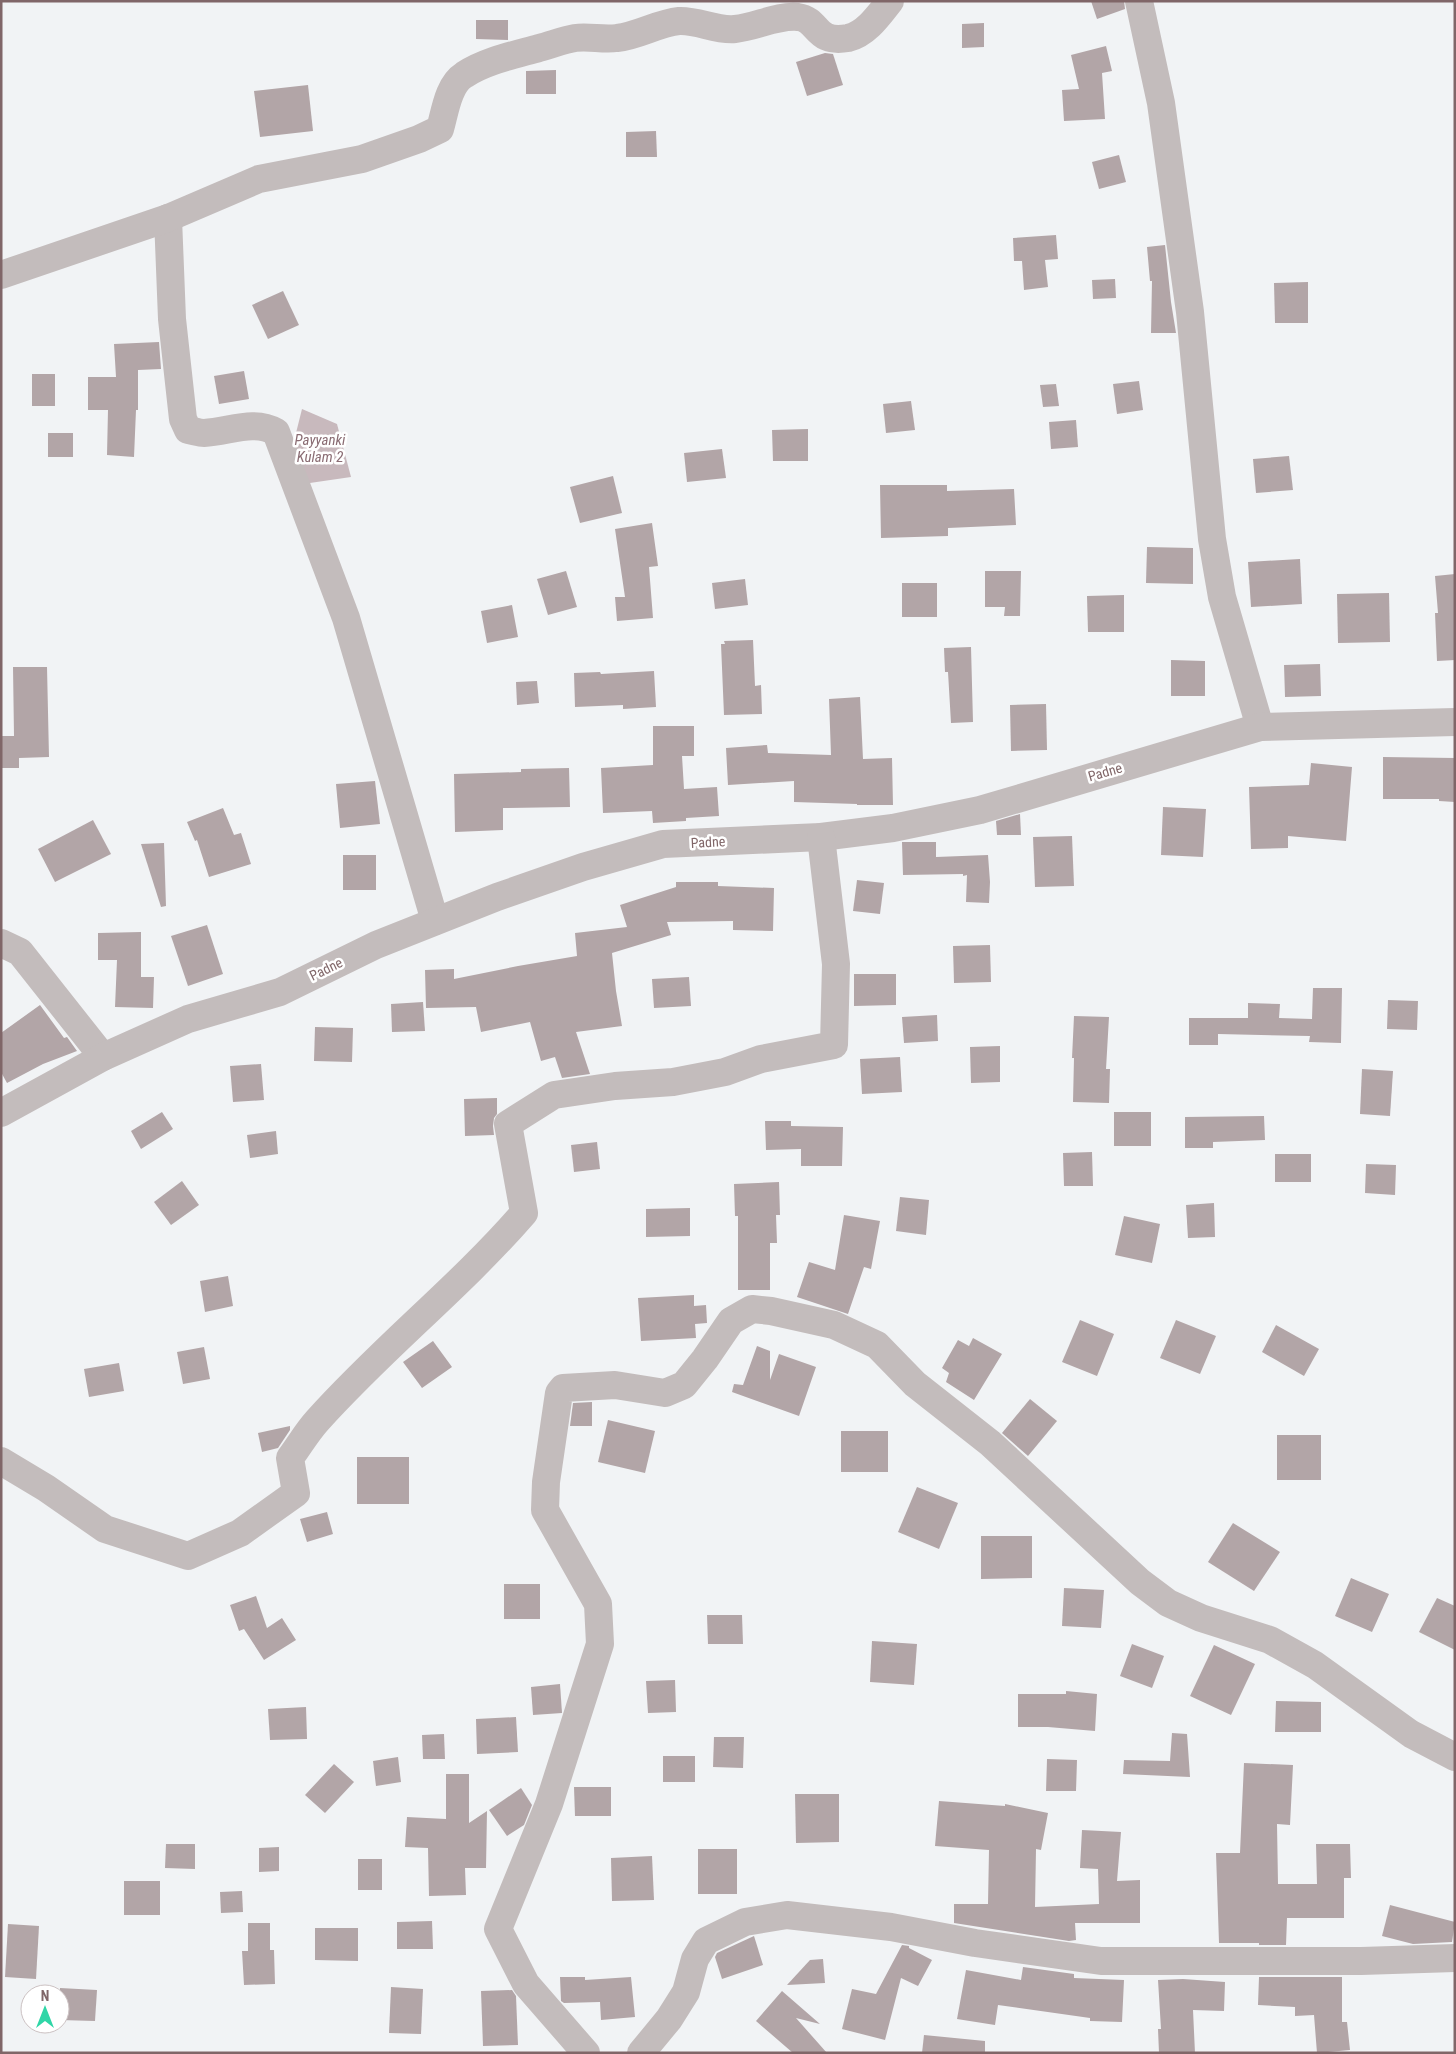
<svg xmlns="http://www.w3.org/2000/svg" width="1456" height="2054" viewBox="0 0 1456 2054" font-family="'Roboto Condensed',sans-serif">
<style>
.water{fill:#c8b9bd}
.building{fill:#b2a5a7}
.lines{fill:none;stroke-linecap:round;stroke-linejoin:round}
.minor{stroke:#c3bcbc;stroke-width:28}
.labels{text-anchor:middle;stroke-width:5;stroke-linejoin:round;paint-order:stroke}
.street-label{font-size:14px;fill:#806668;stroke:#fff}
.water-label{font-size:15px;font-style:italic;fill:#8a6c73;stroke:#fff}
</style>
<rect width="100%" height="100%" fill="#f1f3f5"/>
<!-- water -->
<polygon class="water" points="302,409 337,424 351,477 303,484 294,441"/>
<!-- building -->
<g class="building">
<polygon points="1091,1 1124,1 1125,9 1097,19"/>
<polygon points="476,20 508,20 508,40 476,39"/>
<polygon points="984,23 984,47 962,48 962,24"/>
<polygon points="1106,46 1112,71 1102,73 1105,119 1064,121 1062,90 1079,89 1071,55"/>
<polygon points="825,53 833,54 843,85 807,96 796,62"/>
<polygon points="556,70 556,94 526,94 526,71"/>
<polygon points="308,85 313,131 260,137 254,91"/>
<polygon points="656,131 657,157 626,157 626,132"/>
<polygon points="1119,155 1126,182 1099,189 1092,162"/>
<polygon points="1056,235 1058,259 1045,260 1048,287 1024,290 1022,261 1014,261 1013,238"/>
<polygon points="1165,245 1171,302 1176,333 1151,333 1152,281 1150,281 1147,247"/>
<polygon points="1115,279 1116,298 1093,299 1092,280"/>
<polygon points="1308,282 1308,323 1275,323 1274,283"/>
<polygon points="283,291 299,325 268,339 252,305"/>
<polygon points="159,342 161,369 138,370 138,410 136,410 134,457 107,455 108,410 88,410 88,377 116,377 114,344"/>
<polygon points="244,371 249,399 219,404 214,376"/>
<rect x="32" y="374" width="23" height="32"/>
<polygon points="1139,381 1143,410 1117,414 1113,384"/>
<polygon points="1056,384 1059,406 1043,407 1040,385"/>
<polygon points="911,401 915,430 886,433 883,404"/>
<polygon points="1076,420 1078,447 1051,449 1049,422"/>
<polygon points="808,429 808,461 773,461 772,430"/>
<rect x="48" y="433" width="25" height="24"/>
<polygon points="722,449 726,478 687,482 684,453"/>
<polygon points="1289,456 1293,490 1256,493 1253,459"/>
<polygon points="613,476 622,513 580,523 570,487"/>
<polygon points="880,485 947,485 947,491 1014,489 1016,525 948,528 948,536 881,538"/>
<polygon points="652,523 658,566 649,567 653,618 617,621 615,597 625,597 615,529"/>
<polygon points="1147,547 1193,548 1193,584 1146,583"/>
<polygon points="1300,559 1302,604 1251,607 1248,562"/>
<polygon points="566,571 577,607 548,615 537,579"/>
<polygon points="985,571 1021,571 1020,616 1004,616 1005,607 985,607"/>
<polygon points="1455,574 1455,660 1437,661 1435,613 1438,613 1435,576"/>
<polygon points="745,579 748,605 715,609 712,583"/>
<rect x="902" y="583" width="35" height="34"/>
<polygon points="1389,593 1390,642 1338,643 1337,594"/>
<polygon points="1124,595 1124,632 1088,632 1087,596"/>
<polygon points="512,605 518,637 487,643 481,611"/>
<polygon points="753,640 755,686 761,685 762,714 724,715 721,644 725,644 724,641"/>
<polygon points="971,647 973,722 951,723 948,672 945,672 944,648"/>
<polygon points="1171,660 1205,661 1205,696 1171,696"/>
<polygon points="1320,664 1321,696 1285,697 1284,665"/>
<polygon points="13,667 47,667 49,757 19,758 19,768 1,768 1,736 14,736"/>
<polygon points="654,671 656,707 623,709 623,705 575,707 574,673 600,672 601,674"/>
<polygon points="537,681 539,703 517,705 516,682"/>
<polygon points="860,697 863,759 892,758 893,805 857,805 857,804 794,802 794,781 728,785 726,748 767,745 768,753 831,755 829,699"/>
<polygon points="1046,704 1047,750 1011,751 1010,705"/>
<polygon points="653,726 694,726 694,756 682,756 684,789 717,787 719,816 686,818 686,821 653,823 652,811 603,813 601,768 653,765"/>
<polygon points="1383,757 1455,758 1455,802 1439,801 1439,799 1383,799"/>
<polygon points="1311,763 1352,767 1346,841 1288,836 1288,848 1251,849 1249,787 1309,785"/>
<polygon points="569,768 570,807 503,808 503,830 455,832 454,774 521,772 521,769"/>
<polygon points="375,781 380,824 340,828 336,784"/>
<polygon points="1163,807 1206,809 1203,857 1161,855"/>
<polygon points="223,808 234,835 241,833 251,864 209,877 197,840 195,841 187,822"/>
<polygon points="1020,814 1021,835 997,835 996,821"/>
<polygon points="93,820 111,854 55,882 38,849"/>
<polygon points="1072,836 1074,886 1035,887 1033,837"/>
<polygon points="902,842 936,842 936,857 988,855 990,882 989,903 966,902 967,875 963,876 963,874 903,875"/>
<polygon points="164,843 166,906 161,907 141,844"/>
<rect x="343" y="855" width="33" height="35"/>
<polygon points="857,880 884,883 880,914 853,911"/>
<polygon points="676,882 718,882 718,886 774,888 773,931 733,930 733,921 667,922 671,935 612,953 616,991 622,1026 576,1032 590,1074 562,1078 555,1057 541,1061 530,1022 481,1032 476,1007 426,1008 425,970 454,969 454,979 518,966 577,956 575,933 627,927 620,905 676,887"/>
<polygon points="207,925 223,974 188,986 171,936"/>
<polygon points="141,932 141,977 154,977 153,1008 115,1007 117,960 98,960 98,933"/>
<polygon points="990,945 991,982 954,983 953,946"/>
<polygon points="854,974 896,974 896,1005 854,1006"/>
<polygon points="689,977 691,1006 654,1008 652,979"/>
<polygon points="1313,988 1342,988 1341,1043 1309,1042 1310,1036 1218,1034 1218,1045 1189,1045 1189,1018 1248,1018 1248,1003 1280,1004 1279,1018 1312,1019"/>
<polygon points="1388,1000 1418,1001 1417,1030 1387,1029"/>
<polygon points="423,1002 425,1031 392,1032 391,1004"/>
<polygon points="40,1005 64,1038 67,1037 77,1051 43,1064 7,1083 1,1072 1,1033"/>
<polygon points="937,1015 938,1041 904,1043 902,1017"/>
<polygon points="1074,1016 1109,1017 1106,1069 1110,1069 1109,1103 1073,1102 1074,1058 1072,1058"/>
<polygon points="315,1027 353,1028 352,1062 314,1061"/>
<polygon points="1000,1046 1000,1082 971,1083 970,1047"/>
<polygon points="900,1057 902,1092 862,1094 860,1059"/>
<polygon points="261,1064 264,1100 233,1102 230,1066"/>
<polygon points="1362,1069 1393,1071 1390,1116 1360,1114"/>
<polygon points="497,1098 497,1114 494,1118 493,1126 494,1135 465,1136 464,1099"/>
<polygon points="162,1112 173,1129 141,1149 131,1131"/>
<rect x="1114" y="1112" width="37" height="34"/>
<polygon points="1264,1116 1265,1140 1213,1142 1213,1148 1185,1148 1185,1117"/>
<polygon points="765,1121 791,1121 791,1126 843,1127 842,1166 801,1166 801,1149 766,1150"/>
<polygon points="276,1131 278,1154 250,1158 247,1135"/>
<polygon points="597,1142 600,1169 574,1172 571,1145"/>
<polygon points="1092,1152 1093,1186 1064,1186 1063,1153"/>
<rect x="1275" y="1154" width="36" height="28"/>
<polygon points="1366,1164 1396,1165 1395,1195 1365,1193"/>
<polygon points="182,1181 199,1205 171,1225 154,1202"/>
<polygon points="779,1182 780,1215 776,1215 777,1243 770,1243 770,1290 738,1290 738,1216 735,1216 734,1184"/>
<polygon points="900,1197 929,1200 926,1235 896,1231"/>
<polygon points="1214,1203 1215,1237 1188,1238 1186,1205"/>
<polygon points="690,1208 690,1236 646,1237 646,1209"/>
<polygon points="844,1215 880,1221 871,1269 864,1267 848,1314 797,1297 809,1262 835,1270"/>
<polygon points="1124,1216 1160,1224 1152,1263 1115,1255"/>
<polygon points="228,1276 233,1306 205,1312 200,1281"/>
<polygon points="694,1295 694,1306 706,1305 707,1323 695,1324 696,1338 641,1341 638,1298"/>
<polygon points="1080,1320 1114,1334 1097,1376 1062,1362"/>
<polygon points="1176,1320 1216,1336 1200,1374 1160,1358"/>
<polygon points="1276,1325 1319,1349 1304,1376 1262,1352"/>
<polygon points="973,1338 1002,1354 974,1400 946,1382 949,1373 942,1368 958,1340 969,1346"/>
<polygon points="433,1341 452,1367 422,1388 403,1362"/>
<polygon points="757,1346 770,1351 770,1380 779,1354 816,1367 799,1416 732,1392 734,1384 743,1385"/>
<polygon points="204,1347 210,1379 183,1384 177,1352"/>
<polygon points="119,1363 124,1391 89,1397 84,1369"/>
<polygon points="1030,1399 1057,1421 1028,1456 1002,1433"/>
<polygon points="592,1402 592,1426 570,1426 573,1403"/>
<polygon points="608,1420 655,1431 645,1473 598,1462"/>
<polygon points="290,1426 290,1430 278,1448 262,1452 258,1433"/>
<rect x="841" y="1431" width="47" height="41"/>
<rect x="1277" y="1435" width="44" height="45"/>
<rect x="357" y="1457" width="52" height="47"/>
<polygon points="917,1487 958,1503 939,1549 898,1532"/>
<polygon points="327,1512 333,1534 307,1542 300,1519"/>
<polygon points="1233,1523 1280,1552 1254,1591 1208,1562"/>
<polygon points="981,1536 1032,1536 1032,1578 981,1579"/>
<polygon points="1351,1578 1389,1594 1372,1632 1335,1616"/>
<rect x="504" y="1584" width="36" height="35"/>
<polygon points="1064,1588 1104,1590 1101,1628 1062,1626"/>
<polygon points="256,1596 267,1628 282,1618 296,1640 264,1660 244,1629 239,1631 230,1605"/>
<polygon points="1437,1598 1455,1606 1455,1650 1419,1632"/>
<polygon points="707,1615 742,1615 743,1644 708,1644"/>
<polygon points="872,1641 917,1644 914,1685 870,1682"/>
<polygon points="1132,1644 1164,1656 1152,1688 1120,1676"/>
<polygon points="1214,1645 1255,1664 1231,1715 1190,1696"/>
<polygon points="675,1680 676,1712 648,1713 646,1681"/>
<polygon points="560,1684 562,1713 533,1715 531,1687"/>
<polygon points="1066,1691 1097,1694 1095,1731 1048,1727 1018,1727 1018,1694 1066,1694"/>
<polygon points="1276,1701 1321,1702 1321,1732 1275,1732"/>
<polygon points="306,1707 307,1739 270,1740 268,1709"/>
<polygon points="516,1717 518,1752 477,1754 476,1719"/>
<polygon points="1172,1733 1187,1734 1190,1777 1123,1774 1124,1760 1170,1761"/>
<polygon points="444,1734 445,1759 423,1759 422,1735"/>
<polygon points="714,1737 744,1737 743,1768 713,1767"/>
<rect x="663" y="1756" width="32" height="26"/>
<polygon points="398,1757 401,1782 376,1786 373,1761"/>
<polygon points="1047,1759 1077,1760 1076,1791 1046,1791"/>
<polygon points="1244,1763 1293,1765 1290,1825 1277,1824 1278,1884 1317,1884 1316,1844 1350,1844 1351,1878 1344,1878 1344,1918 1287,1918 1286,1945 1259,1945 1259,1943 1219,1943 1216,1853 1240,1853"/>
<polygon points="334,1764 354,1782 325,1813 305,1795"/>
<polygon points="446,1774 469,1774 469,1823 487,1811 486,1868 465,1868 466,1895 429,1896 428,1848 405,1847 407,1817 446,1819"/>
<polygon points="574,1787 611,1787 611,1816 575,1816"/>
<polygon points="521,1788 532,1805 524,1825 507,1836 489,1810"/>
<polygon points="795,1794 839,1794 839,1842 796,1843"/>
<polygon points="939,1801 1005,1806 1005,1804 1048,1813 1041,1850 1036,1849 1035,1907 1099,1904 1098,1869 1080,1868 1082,1830 1121,1832 1117,1881 1140,1880 1140,1923 1075,1923 1076,1940 1069,1941 954,1923 954,1904 988,1904 989,1850 935,1846"/>
<polygon points="166,1844 195,1844 195,1869 165,1868"/>
<polygon points="279,1847 279,1871 259,1872 259,1848"/>
<rect x="698" y="1849" width="39" height="45"/>
<polygon points="652,1856 654,1900 612,1901 611,1858"/>
<rect x="358" y="1859" width="24" height="31"/>
<rect x="124" y="1881" width="36" height="34"/>
<polygon points="242,1891 243,1912 221,1913 220,1892"/>
<polygon points="1390,1905 1455,1922 1452,1942 1413,1944 1382,1936"/>
<polygon points="432,1921 433,1949 397,1949 397,1922"/>
<polygon points="248,1923 270,1923 270,1950 274,1950 275,1984 244,1985 242,1951 248,1951"/>
<polygon points="8,1924 39,1926 36,1979 5,1977"/>
<polygon points="315,1928 358,1928 358,1961 315,1960"/>
<polygon points="754,1936 763,1965 722,1979 715,1957 717,1953"/>
<polygon points="902,1945 909,1946 909,1948 932,1960 918,1986 901,1978 885,2040 842,2029 852,1989 876,1994"/>
<polygon points="823,1959 825,1983 787,1985 810,1960"/>
<polygon points="1023,1967 1074,1974 1074,1978 1124,1980 1122,2022 1090,2021 1090,2018 998,2005 995,2025 957,2019 966,1970 1021,1980"/>
<polygon points="560,1977 585,1977 585,1980 631,1977 635,2017 601,2020 600,2002 564,2003 561,2001"/>
<polygon points="1259,1977 1342,1977 1342,2022 1347,2022 1350,2050 1317,2053 1314,2015 1295,2016 1295,2007 1258,2005"/>
<polygon points="1183,1979 1225,1982 1224,2011 1193,2010 1195,2053 1159,2053 1158,2029 1161,2029 1158,1980"/>
<polygon points="391,1987 423,1989 421,2034 389,2033"/>
<polygon points="60,1988 97,1990 95,2021 60,2020"/>
<polygon points="512,1990 516,1996 518,2045 483,2046 481,1991"/>
<polygon points="782,1991 820,2024 796,2018 827,2053 793,2053 756,2021"/>
<polygon points="924,2035 985,2041 985,2053 922,2053"/>
</g>
<g class="lines">
<!-- minor -->
<g class="minor">
<polyline points="1139,1 1161,103 1190,312 1212,539 1222,597 1260,727"/>
<path d="M168 218 172 319 183 419 188 430C194 431 199 433 204 433 229 432 253 419 276 432L346 618 435 921"/>
<path d="M1 275 168 218 259 179 362 159 419 139 440 129C445 112 448 85 464 75 485 61 514 55 539 48 551 45 563 40 575 38 589 36 603 40 617 38 638 36 658 23 679 21 698 20 716 31 735 29 757 27 776 15 798 17 820 20 814 44 848 38 866 34 879 15 890 1"/>
<polyline points="1,943 20,952 103,1057"/>
<polyline points="1,1113 103,1057 188,1019 280,992 376,945 497,897 583,867 663,844 821,837 893,828 980,810 1260,727 1455,722"/>
<path d="M1 1461 46 1488 105 1529 188 1556 240 1533 296 1493 290 1458C299 1446 307 1432 317 1421 382 1348 460 1287 524 1213L508 1124 554 1095 615 1086 673 1082 725 1072 761 1059 834 1045 836 964 821 837"/>
<polyline points="586,2053 526,1984 498,1929 549,1804 600,1644 598,1604 545,1510 546,1482 559,1393 563,1388 615,1385 665,1393 684,1385 705,1359 731,1321 752,1309 771,1311 834,1325 877,1345 915,1384 990,1443 1140,1582 1168,1603 1201,1618 1270,1640 1315,1665 1411,1734 1455,1757"/>
<polyline points="641,2053 669,2019 686,1992 695,1959 706,1941 745,1922 787,1915 891,1927 975,1943 1101,1961 1361,1961 1455,1958"/>
</g>
</g>
<g class="labels">
<!-- street labels -->
<g class="street-label">
<text transform="translate(1105 772) rotate(-16)" y="5">Padne</text>
<text transform="translate(708 842) rotate(-3)" y="5">Padne</text>
<text transform="translate(326 969) rotate(-26)" y="5">Padne</text>
</g>
<!-- water labels -->
<g class="water-label">
<text x="320" y="445">Payyanki<tspan x="320" dy="17">Kulam 2</tspan></text>
</g>
</g>
<!-- border -->
<rect width="1456" height="2054" fill="none" stroke="#806668" stroke-width="5"/>
<!-- north arrow -->
<g transform="translate(45 2009)"><circle r="24" fill="#ffffff" stroke="#ccc2c3"/>
<path d="M0-4L9 19L0 12L-9 19Z" fill="#30d6a7"/>
<text y="-8" font-size="14" font-weight="bold" text-anchor="middle" fill="#806668">N</text>
</g>
</svg>
